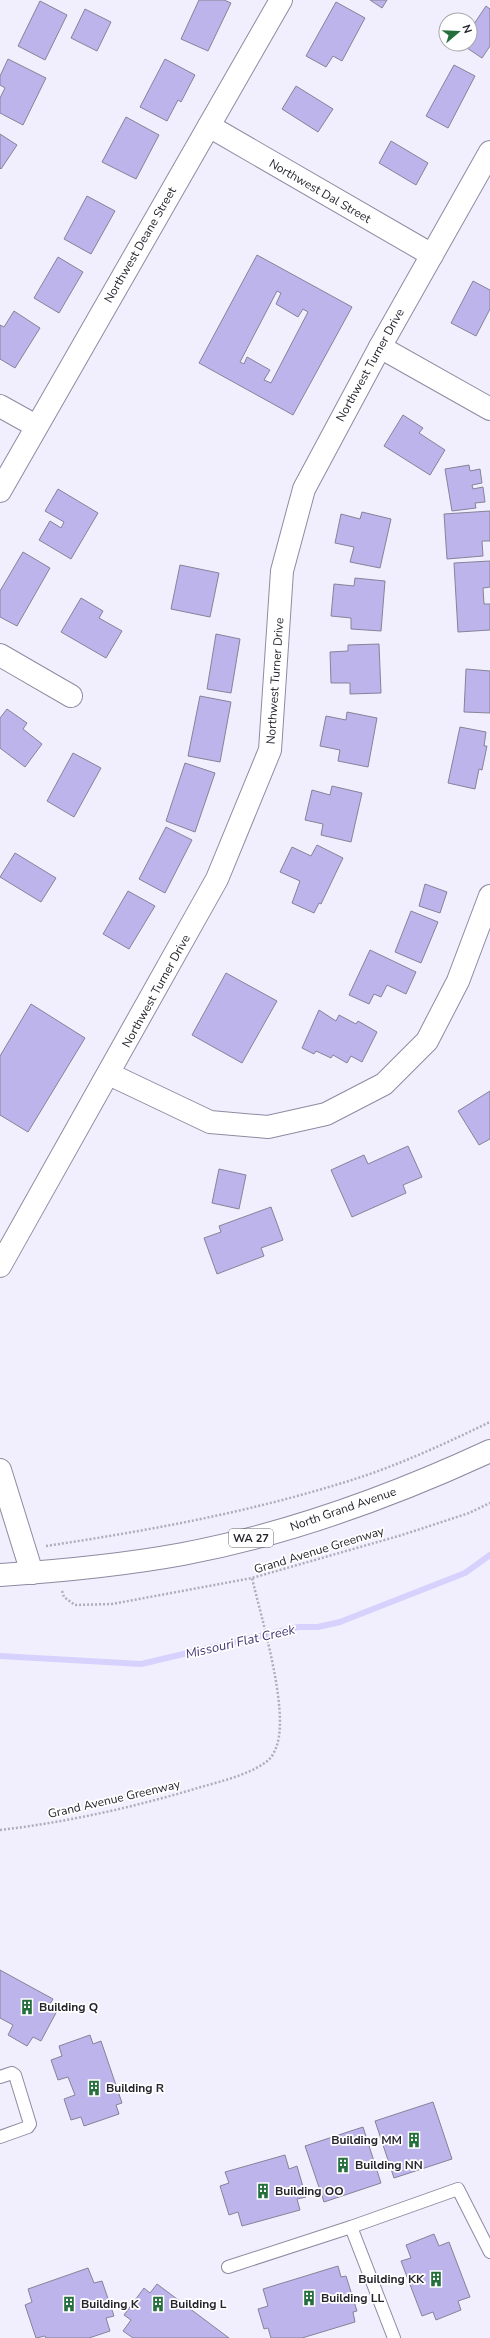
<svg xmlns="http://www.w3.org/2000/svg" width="490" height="2338" viewBox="0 0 490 2338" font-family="'Nunito Sans',sans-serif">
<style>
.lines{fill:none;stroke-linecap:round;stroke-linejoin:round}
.stream{stroke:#d7d1fd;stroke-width:6}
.building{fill:#bcb4ea;stroke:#868399;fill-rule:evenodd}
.lane-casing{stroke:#8e8ba1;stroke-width:14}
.street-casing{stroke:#8e8ba1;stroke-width:24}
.primary-casing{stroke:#8e8ba1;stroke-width:24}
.path{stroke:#afadba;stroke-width:2.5;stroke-dasharray:2 2;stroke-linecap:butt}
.lane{stroke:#fff;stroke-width:12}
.street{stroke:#fff;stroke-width:22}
.primary{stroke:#fff;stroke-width:22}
.labels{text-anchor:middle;stroke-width:3.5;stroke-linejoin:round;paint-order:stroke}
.shield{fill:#fff;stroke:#67666c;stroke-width:1}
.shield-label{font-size:11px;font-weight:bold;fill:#26252d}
.street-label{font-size:12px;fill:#26252d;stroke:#fff}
.poi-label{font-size:12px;font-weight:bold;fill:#26252d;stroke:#fff;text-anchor:start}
.water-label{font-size:13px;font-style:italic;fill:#453676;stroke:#fff}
</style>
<rect width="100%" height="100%" fill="#f1effe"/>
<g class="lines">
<!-- stream -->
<polyline class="stream" points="0,1656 141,1664 298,1627 318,1627 340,1622 465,1573 490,1555"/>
</g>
<!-- building -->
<g class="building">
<polygon points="199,0 224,0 231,3 208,51 181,39"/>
<polygon points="370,0 387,0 382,8"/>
<polygon points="40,1 67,15 45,60 18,46"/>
<polygon points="336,2 365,18 342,61 333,56 326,67 306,56"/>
<polygon points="486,6 490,9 490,46 482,58 461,44 470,44 470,30"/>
<polygon points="85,9 111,22 97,51 71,38"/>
<polygon points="8,59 46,78 23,125 0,113 0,98 5,88 0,85 0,76"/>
<polygon points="165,59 195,75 181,102 178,100 167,121 140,107"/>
<polygon points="454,65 475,76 448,128 426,116"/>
<polygon points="296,86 333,109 318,132 282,109"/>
<polygon points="126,117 159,135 136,179 102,162"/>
<polygon points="0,134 17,145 1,169 0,168"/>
<polygon points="391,141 428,163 416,185 379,163"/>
<polygon points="87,196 115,211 91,254 64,239"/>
<path d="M257 255 352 307 293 415 199 363ZM277 291 281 293 276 304 298 317 303 309 308 312 271 383 264 380 270 370 247 357 244 364 240 362Z"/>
<polygon points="58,257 83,272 59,313 34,298"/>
<polygon points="473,281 490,290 490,309 476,336 451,323"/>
<polygon points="14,311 40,328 15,368 0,359 0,325 4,327"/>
<polygon points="403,415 423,428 419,433 445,450 430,475 384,446"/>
<polygon points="469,465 470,471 480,469 482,483 472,485 473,489 483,487 485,502 475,503 476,508 452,511 445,469"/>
<polygon points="58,489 98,513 71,559 39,540 50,521 61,528 64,522 45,511"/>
<polygon points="490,511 490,541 482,541 483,556 447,559 444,514"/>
<polygon points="362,512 391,519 380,568 350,562 354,547 335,543 341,514 360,519"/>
<polygon points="23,552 50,568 17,626 0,617 0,591"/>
<polygon points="490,561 490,587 483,588 484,604 490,604 490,630 458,632 454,563"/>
<polygon points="180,565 219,573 210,617 171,609"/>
<polygon points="355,578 385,581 381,631 351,629 351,618 331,616 334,584 354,586"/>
<polygon points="81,598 103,611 99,618 122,631 106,658 61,632"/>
<polygon points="216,634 240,639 231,693 207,689"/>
<polygon points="379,644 381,693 350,694 350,683 331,683 330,652 348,651 348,645"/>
<polygon points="466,669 490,671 490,713 464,712"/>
<polygon points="200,696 231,702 220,762 188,756"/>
<polygon points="7,709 27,723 23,729 42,744 25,767 0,748 0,718"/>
<polygon points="347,712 377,718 368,767 338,761 340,750 320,746 326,716 346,720"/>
<polygon points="460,727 486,732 484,746 487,746 482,770 479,769 475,789 448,783"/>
<polygon points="73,753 101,768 74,817 47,801"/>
<polygon points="185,763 215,773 195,832 166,821"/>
<polygon points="332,786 362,793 351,842 321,835 323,824 305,820 312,790 330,795"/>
<polygon points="166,827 192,840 165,893 139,879"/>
<polygon points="317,845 343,858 321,904 319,903 314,913 292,903 300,881 280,872 292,847 311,856"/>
<polygon points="15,853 56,878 41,902 0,877"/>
<polygon points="425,884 447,892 440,913 419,906"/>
<polygon points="128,891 155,906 129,949 103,934"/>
<polygon points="411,911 438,922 421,963 395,952"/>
<polygon points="370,950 416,972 406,994 387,985 381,997 374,994 369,1004 349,995"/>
<polygon points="226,973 277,1001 242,1063 192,1035"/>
<polygon points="31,1004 85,1038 28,1132 0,1115 0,1056"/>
<polygon points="319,1010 336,1021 339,1015 356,1024 358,1021 377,1032 362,1062 351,1056 347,1063 333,1055 331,1058 316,1051 314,1054 302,1048"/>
<polygon points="490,1091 490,1139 479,1145 458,1111"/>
<polygon points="408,1146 422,1177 403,1185 406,1193 352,1217 331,1170 364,1155 368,1164"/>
<polygon points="219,1169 246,1175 239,1209 212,1203"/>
<polygon points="271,1207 283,1240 261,1248 264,1256 217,1274 204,1238 221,1232 219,1226"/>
<polygon points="0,1970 53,1999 50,2004 58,2009 41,2041 33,2037 27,2046 8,2035 13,2025 0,2018"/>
<polygon points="90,2035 93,2044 101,2041 122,2103 116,2105 119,2114 84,2126 81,2117 71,2120 64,2099 75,2095 68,2077 58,2080 51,2060 62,2056 59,2046"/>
<polygon points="433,2102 452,2159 394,2178 375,2121"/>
<polygon points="363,2127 381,2183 324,2202 305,2146"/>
<polygon points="285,2155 289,2169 297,2166 306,2197 297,2199 300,2210 242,2226 238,2212 229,2215 220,2186 229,2183 225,2172"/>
<polygon points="434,2234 439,2246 449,2242 470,2297 458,2301 461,2310 436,2320 433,2312 422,2316 401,2261 411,2258 406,2245"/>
<polygon points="338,2266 341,2277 346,2276 357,2311 353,2312 355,2322 302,2338 271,2338 268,2328 264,2329 258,2309 268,2306 263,2289"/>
<polygon points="88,2268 94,2283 102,2281 114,2316 106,2318 110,2331 89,2338 46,2338 45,2336 36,2338 25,2305 32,2302 28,2289"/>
<polygon points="157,2284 229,2338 133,2338 123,2331 131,2320 124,2315 144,2288 150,2293"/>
</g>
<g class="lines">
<!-- lane casing -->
<g class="lane-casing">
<g id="lane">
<polyline points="0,2077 12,2073 15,2075 30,2124 28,2127 0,2137"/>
<polyline points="351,2227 458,2189 490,2252"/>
<polyline points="228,2267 351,2227 394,2338"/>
</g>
</g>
<!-- street casing -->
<g class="street-casing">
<g id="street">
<polyline points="209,126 432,255"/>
<polyline points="380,347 490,409"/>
<polyline points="0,406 36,426"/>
<polyline points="0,491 281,0"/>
<polyline points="0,655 71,696"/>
<polyline points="109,1074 210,1122 268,1127 326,1114 384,1084 427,1041 458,981 490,896"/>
<polyline points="0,1266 217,879 270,750 282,571 304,489 380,347 490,152"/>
<polyline points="0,1470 32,1573"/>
</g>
</g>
<!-- primary casing -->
<g class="primary-casing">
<path id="primary" d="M0 1575C61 1571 123 1565 183 1554 289 1534 393 1496 490 1451"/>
</g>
<!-- path -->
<g class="path">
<path d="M46 1546C146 1531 245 1513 342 1483 393 1468 442 1445 490 1422"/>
<polyline points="62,1591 64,1597 75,1605 112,1604 252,1578 402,1535 469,1513 490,1503"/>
<path d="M0 1830C68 1822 135 1807 201 1787 222 1781 248 1775 266 1762 272 1758 275 1751 277 1745 289 1708 261 1617 252 1578"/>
</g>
<!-- lane -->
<use href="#lane" class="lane"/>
<!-- street -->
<use href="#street" class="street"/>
<!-- primary -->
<use href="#primary" class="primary"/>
</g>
<!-- icons -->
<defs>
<g id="building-bare" transform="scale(1.2)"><path d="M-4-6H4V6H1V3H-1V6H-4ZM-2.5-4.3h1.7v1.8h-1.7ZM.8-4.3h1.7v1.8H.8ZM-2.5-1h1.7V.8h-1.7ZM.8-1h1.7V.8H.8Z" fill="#256f3d" stroke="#fff" stroke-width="2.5" paint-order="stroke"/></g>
</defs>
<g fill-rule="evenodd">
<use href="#building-bare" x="27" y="2007"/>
<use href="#building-bare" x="94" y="2088"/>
<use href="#building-bare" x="414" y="2140"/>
<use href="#building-bare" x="343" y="2165"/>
<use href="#building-bare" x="263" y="2191"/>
<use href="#building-bare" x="436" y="2279"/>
<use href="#building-bare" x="309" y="2298"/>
<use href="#building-bare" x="69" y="2304"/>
<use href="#building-bare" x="158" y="2304"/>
</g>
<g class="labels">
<!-- shield labels -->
<rect class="shield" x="229" y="1529" width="44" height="18" rx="3"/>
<g class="shield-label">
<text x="251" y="1542">WA 27</text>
</g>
<!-- street labels -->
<g class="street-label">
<text transform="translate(320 191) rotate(30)" y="4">Northwest Dal Street</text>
<text transform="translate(140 245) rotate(-60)" y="4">Northwest Deane Street</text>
<text transform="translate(370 365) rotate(-61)" y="4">Northwest Turner Drive</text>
<text transform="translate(275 681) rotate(-86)" y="4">Northwest Turner Drive</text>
<text transform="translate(156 991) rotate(-61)" y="4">Northwest Turner Drive</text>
<text transform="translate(343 1509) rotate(-19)" y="4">North Grand Avenue</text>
<text transform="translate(319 1550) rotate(-17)" y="4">Grand Avenue Greenway</text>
<text transform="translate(114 1799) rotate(-13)" y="4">Grand Avenue Greenway</text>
</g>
<!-- poi labels -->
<g class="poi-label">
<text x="39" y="2011">Building Q</text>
<text x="106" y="2092">Building R</text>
<text x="402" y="2144" text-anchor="end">Building MM</text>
<text x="355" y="2169">Building NN</text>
<text x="275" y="2195">Building OO</text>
<text x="424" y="2283" text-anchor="end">Building KK</text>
<text x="321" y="2302">Building LL</text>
<text x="81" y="2308">Building K</text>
<text x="170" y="2308">Building L</text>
</g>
<!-- water labels -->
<g class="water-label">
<text transform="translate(240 1641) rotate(-13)" y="5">Missouri Flat Creek</text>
</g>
</g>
<!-- north arrow -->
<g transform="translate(458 32) rotate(71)"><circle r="19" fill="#ffffff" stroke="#a8a8ab"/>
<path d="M0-3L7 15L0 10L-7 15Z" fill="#256f3d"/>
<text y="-6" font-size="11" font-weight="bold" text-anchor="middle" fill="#26252d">N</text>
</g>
</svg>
